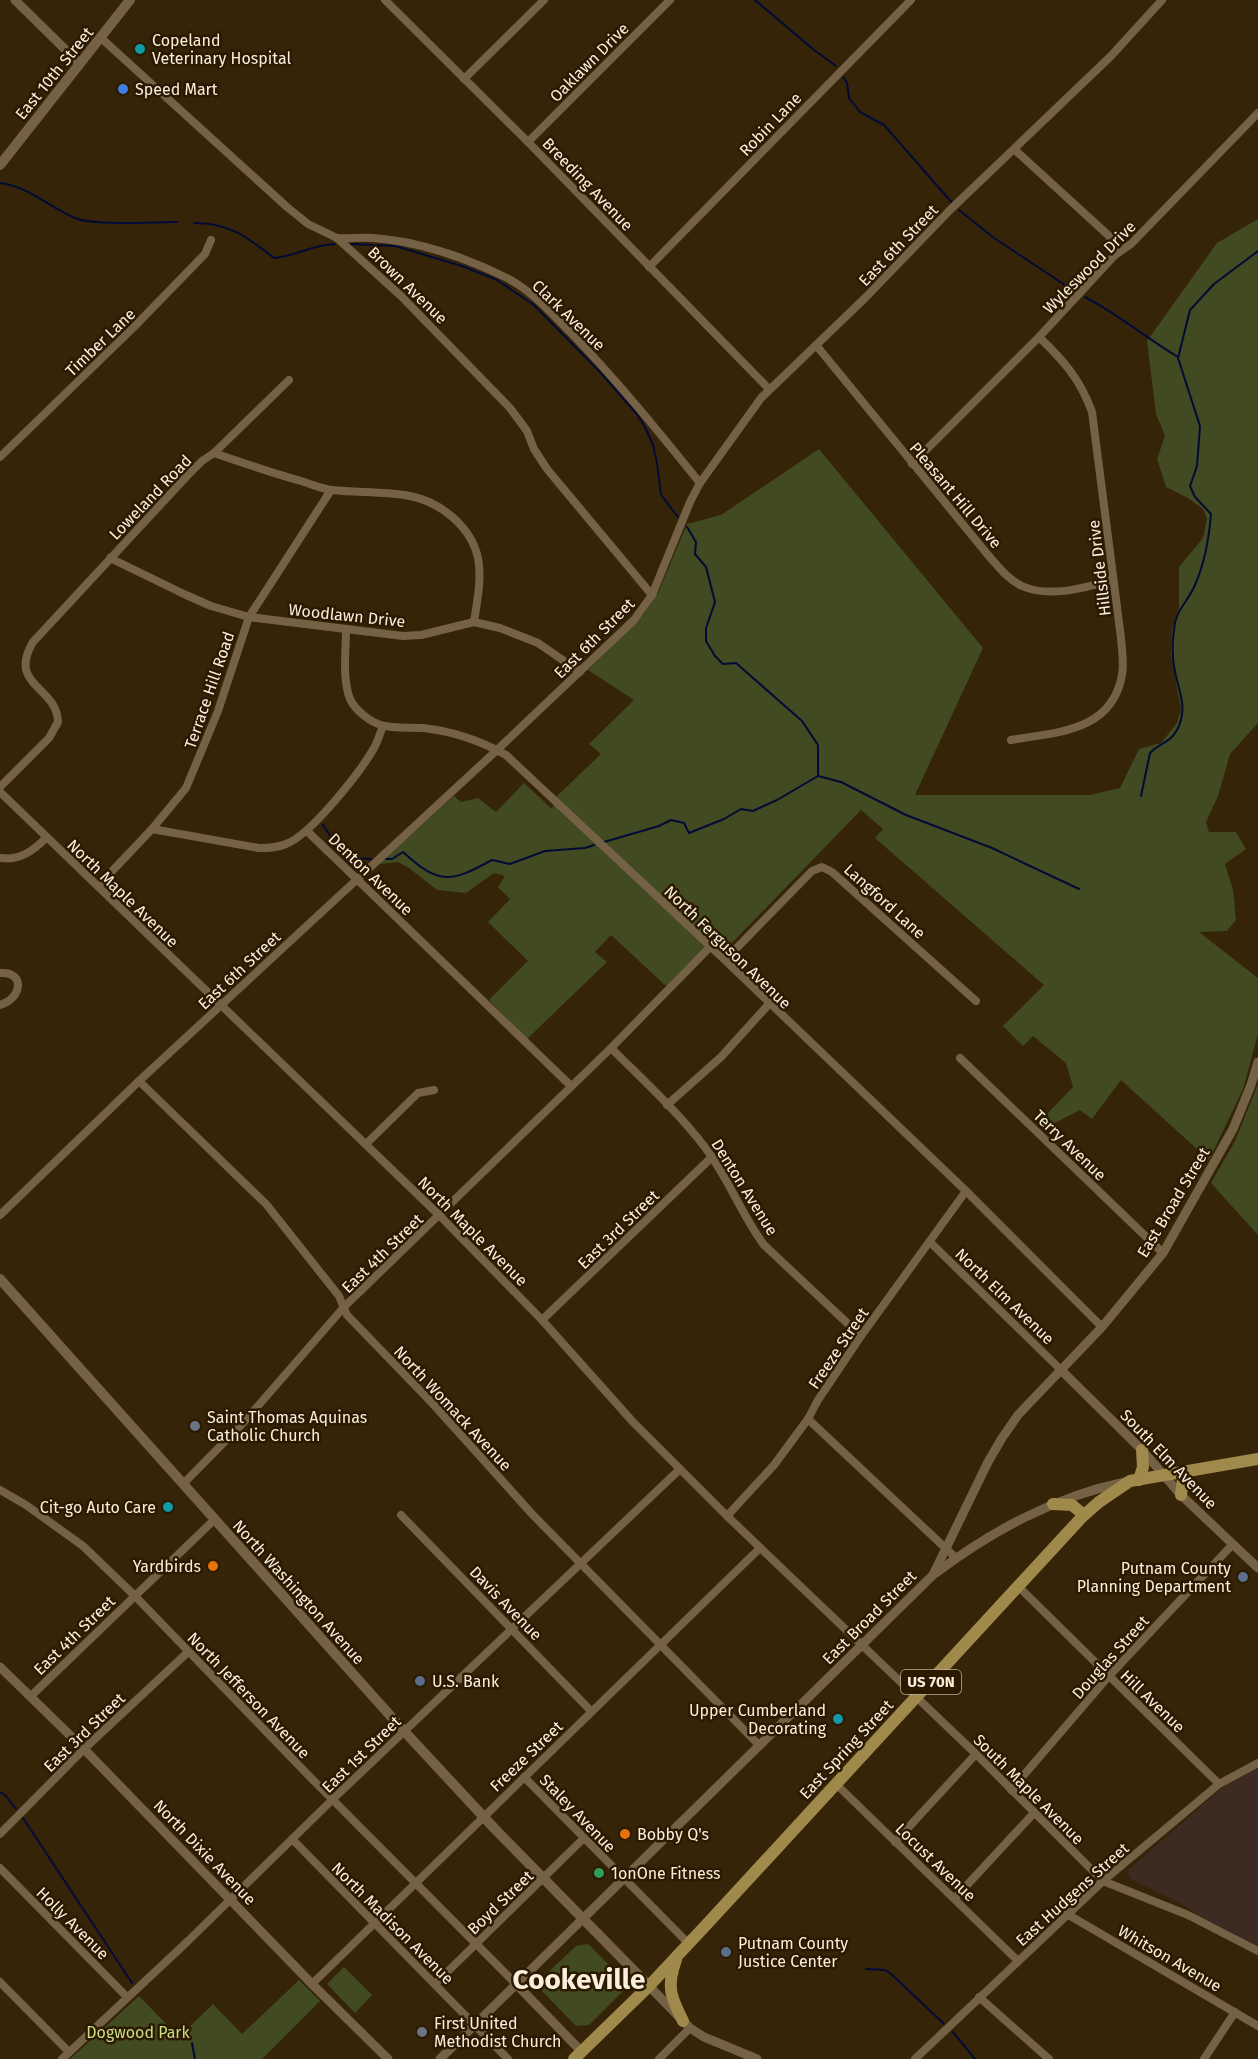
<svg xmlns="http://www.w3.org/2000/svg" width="1258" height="2059" viewBox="0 0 1258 2059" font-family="'Fira Sans',sans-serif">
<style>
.education{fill:#3c2b21}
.green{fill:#414a20}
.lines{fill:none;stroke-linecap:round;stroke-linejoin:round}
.stream{stroke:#020b36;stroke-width:2}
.minor{stroke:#756246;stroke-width:8}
.tertiary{stroke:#756246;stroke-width:9}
.secondary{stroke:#756246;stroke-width:10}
.primary{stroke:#a08a4b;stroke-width:12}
.culture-dot{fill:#0f9aa8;stroke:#2b1a00;stroke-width:2}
.shop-dot{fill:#3f7fe0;stroke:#2b1a00;stroke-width:2}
.worship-dot{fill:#6b7280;stroke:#2b1a00;stroke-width:2}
.food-dot{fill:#e8710a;stroke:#2b1a00;stroke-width:2}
.service-dot{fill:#5c6f8a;stroke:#2b1a00;stroke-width:2}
.leisure-dot{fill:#2e9e5b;stroke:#2b1a00;stroke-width:2}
.labels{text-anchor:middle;stroke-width:5;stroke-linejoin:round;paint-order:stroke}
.shield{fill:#2b1a00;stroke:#bcaf9c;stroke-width:1.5}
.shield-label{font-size:15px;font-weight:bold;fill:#faefdf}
.poi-label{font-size:16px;fill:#faefdf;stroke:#2b1a00;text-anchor:start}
.street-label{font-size:16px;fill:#faefdf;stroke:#2b1a00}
.park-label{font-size:16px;fill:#c9de86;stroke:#2b1a00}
.town-label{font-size:28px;font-weight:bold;fill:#faefdf;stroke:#2b1a00}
</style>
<rect width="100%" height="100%" fill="#352408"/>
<!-- education -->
<polygon class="education" points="1258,1767 1258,1946 1199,1916 1180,1903 1131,1879 1127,1871 1229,1782"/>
<!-- green -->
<g class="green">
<polygon points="1258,219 1258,723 1230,754 1218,796 1206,822 1209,832 1236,832 1246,849 1225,864 1233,890 1236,920 1227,931 1199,932 1258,978 1258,1034 1243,1089 1209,1160 1121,1080 1092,1119 1080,1110 1051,1125 1042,1119 1073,1087 1066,1063 1033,1036 1023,1046 1003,1026 1044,985 875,838 883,829 861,810 724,951 711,941 666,986 611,935 595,952 607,962 527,1039 489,1000 528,961 488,922 510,899 498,887 505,876 494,873 466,893 437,890 409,868 398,862 379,864 454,796 461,802 478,798 496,812 524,783 552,809 558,795 601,754 589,744 634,700 588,670 643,615 658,593 687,524 721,515 819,449 983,648 915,795 1090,795 1120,788 1139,749 1161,743 1177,723 1181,709 1171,655 1172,630 1179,607 1179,567 1203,538 1207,519 1203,509 1188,498 1166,487 1157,459 1165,436 1156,414 1147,341 1217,243"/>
<polygon points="1258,1084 1258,1235 1211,1183 1235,1141"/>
<polygon points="588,1944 624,1980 623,1991 589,2025 576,2026 542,1991 542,1978 576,1946"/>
<polygon points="344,1967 372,1995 355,2013 327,1984"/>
<polygon points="299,1980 320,2001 262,2059 70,2059 139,1996 179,2037 213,2004 242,2034"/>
</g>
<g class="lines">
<!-- stream -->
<g class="stream">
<polyline points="755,0 814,50 836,66"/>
<polyline points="843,77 847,83 849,98 860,112 884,125 954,205"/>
<path d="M0 183C28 186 49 207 75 218 95 226 153 222 177 222"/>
<polyline points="959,210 994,238 1074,291"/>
<path d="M194 223C230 223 247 237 274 258 296 256 311 245 335 244"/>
<polyline points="351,244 395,246 462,266 497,280 534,305 600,372 636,413 645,427 653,445 657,463 661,495 678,517"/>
<path d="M1085 297C1118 314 1146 338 1178 357"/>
<polyline points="687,527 696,542 695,554 706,567 715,602 706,628 706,641 715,656 723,664 736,663 802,721 818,745 818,776 841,782 906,815 992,848 1079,889"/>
<path d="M1141 796 1150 753C1161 741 1170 745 1179 726 1187 706 1179 691 1175 672 1172 658 1172 644 1174 630 1175 610 1188 602 1195 585 1205 562 1209 539 1211 514L1195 497 1190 486 1197 466 1200 426 1178 358 1190 310 1214 284 1258 251"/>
<path d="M323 825C336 845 344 859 371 859"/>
<polyline points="604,842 659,826 671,820 684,823 689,833 724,819 741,809 753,811 777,800 818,776"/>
<path d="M386 859H392L403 852C439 885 450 883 492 860L510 864 545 851 585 848 594 845"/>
<polyline points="0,1792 6,1796 16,1809"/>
<polyline points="23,1818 132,1983"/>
<polyline points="866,1969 885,1970 890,1973 944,2024"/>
<polyline points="953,2032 975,2059"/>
<polyline points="192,2043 195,2059"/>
</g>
<!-- minor -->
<g class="minor">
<polyline points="385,0 528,142 769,389"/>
<polyline points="101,38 287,207 308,224 337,238 401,296 510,408 527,431 534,449 547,469 652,595"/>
<polyline points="464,79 544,0"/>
<polyline points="528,142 670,0"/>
<polyline points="1015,150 1108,235 1112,241 1115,255"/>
<path d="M337 238C349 239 361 237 373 238 418 241 467 258 507 278 532 291 550 312 569 331 616 379 658 431 700 483"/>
<polyline points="649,267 911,0"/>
<path d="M816 345 988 555C998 566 1007 579 1022 586 1048 598 1087 588 1113 579"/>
<path d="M214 453C243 463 272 473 301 481 311 484 322 489 332 490 358 493 384 491 410 496 440 502 471 526 478 558 482 579 477 601 474 622"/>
<polyline points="0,457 133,328 205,254 211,240"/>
<polyline points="912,464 1039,337 1115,255 1131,244 1258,113"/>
<polyline points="110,558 186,595 211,606 249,617 403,636 421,635 474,622 500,628 538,643 580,672"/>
<path d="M346 630C346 651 342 678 350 699 355 710 370 722 381 725 394 729 410 727 423 728 451 731 481 741 506 755L725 960 966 1191 1102 1327"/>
<path d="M1011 740C1056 732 1112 732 1122 675 1124 664 1122 650 1121 638L1092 412C1080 379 1064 361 1039 337"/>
<path d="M0 787 49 738 58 722C57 686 7 686 33 642L187 476 202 461 214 453 289 380"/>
<polyline points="0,792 440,1216 542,1320 633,1422 727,1516 976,1754 1103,1881 1188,1915 1258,1951"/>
<path d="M152 829 259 848C268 848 277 848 286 844 311 835 361 771 374 748 378 741 380 733 383 726"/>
<polyline points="307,831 571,1086"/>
<path d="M0 858C19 861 33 851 46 838"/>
<polyline points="98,886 152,829 186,788 218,711 249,617 331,490"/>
<polyline points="725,960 812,871 822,867 832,872 976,1001"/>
<path d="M0 973C26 971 22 999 0 1005"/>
<path d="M611 1048C643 1080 677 1111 704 1146 728 1177 741 1214 764 1245L861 1336"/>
<polyline points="960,1058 1163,1253"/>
<polyline points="139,1081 266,1204 339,1296 347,1315 433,1404 532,1514 759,1745"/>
<polyline points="667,1105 721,1057 769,1004"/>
<polyline points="366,1144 418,1093 434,1090"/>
<polyline points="0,1215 139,1081 497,750 634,620 652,595 690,502 700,483 761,398 865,298 951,209 1111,56 1162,0"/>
<polyline points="930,1242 1060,1369"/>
<polyline points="542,1320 712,1157"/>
<polyline points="808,1419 956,1558"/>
<polyline points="183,1484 244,1422 344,1307 611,1048 710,947"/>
<polyline points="0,1490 26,1505 83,1546 134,1595 313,1780 517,1985"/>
<polyline points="401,1515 591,1711"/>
<polyline points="727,1516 774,1465 808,1419 818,1400 861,1336 966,1191"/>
<polyline points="1018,1586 1219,1784"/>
<polyline points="31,1696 214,1520"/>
<polyline points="524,1777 689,1944"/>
<polyline points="836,1784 1018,1961"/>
<polyline points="1011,1790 1109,1676 1232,1545"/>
<polyline points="0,1834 84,1749 188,1652"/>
<polyline points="292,1839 508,2059"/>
<polyline points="895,1842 976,1754"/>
<polyline points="0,1868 127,1997"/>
<polyline points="955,1898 1034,1813"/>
<polyline points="1067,1914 1258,2026"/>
<polyline points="0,1982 69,2052"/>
<polyline points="312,1984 760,1548"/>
<polyline points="435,1984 584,1838"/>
<polyline points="979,1997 1049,2059"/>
<polyline points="62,2059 188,1941 332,1800 680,1469"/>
<polyline points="659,2059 690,2028"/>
<polyline points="915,2059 1103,1881 1219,1784 1258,1763"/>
<polyline points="1204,2059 1235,2012"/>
</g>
<!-- tertiary -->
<g class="tertiary">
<polyline points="15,0 80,64"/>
<polyline points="1060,1369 1142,1450 1181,1495 1258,1568"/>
<path d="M936 1573C991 1531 1057 1496 1125 1482"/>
<polyline points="0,1667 84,1749 312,1984 388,2059"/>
<polyline points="517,1985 582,2052"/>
<polyline points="649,1986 690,2028 704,2037 757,2059"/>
<polyline points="440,2059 933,1575 988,1462 1002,1438 1018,1415 1102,1327 1163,1253 1233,1129 1251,1085 1258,1062"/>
</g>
<!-- secondary -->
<g class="secondary">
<polyline points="0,165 130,0"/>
<polyline points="0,1279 404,1731 494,1828 649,1986"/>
</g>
<!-- primary -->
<g class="primary">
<polyline points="1139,1480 1143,1467 1142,1450"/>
<polyline points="1181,1495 1183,1479 1187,1471"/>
<polyline points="1053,1504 1072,1505 1084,1515"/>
<path d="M676 1960C666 1987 671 1997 683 2021"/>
<polyline points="574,2059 649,1986 707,1924 1082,1517 1099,1502 1130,1481 1258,1459"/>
</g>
</g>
<!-- markers -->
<g class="culture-dot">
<circle cx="140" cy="49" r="6"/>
<circle cx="168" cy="1507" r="6"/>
<circle cx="838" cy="1719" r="6"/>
</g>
<circle class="shop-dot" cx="123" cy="89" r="6"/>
<g class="worship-dot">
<circle cx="195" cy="1426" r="6"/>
<circle cx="422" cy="2032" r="6"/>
</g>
<g class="food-dot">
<circle cx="213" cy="1566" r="6"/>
<circle cx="625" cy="1834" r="6"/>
</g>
<g class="service-dot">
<circle cx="1243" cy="1577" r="6"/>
<circle cx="420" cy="1681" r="6"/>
<circle cx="726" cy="1952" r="6"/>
</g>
<circle class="leisure-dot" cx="599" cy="1873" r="6"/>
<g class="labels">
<!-- shield labels -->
<rect class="shield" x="901" y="1670" width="60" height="24" rx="4.5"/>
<g class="shield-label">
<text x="931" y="1687">US 70N</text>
</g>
<!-- poi labels -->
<g class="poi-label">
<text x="152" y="46">Copeland<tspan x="152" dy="18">Veterinary Hospital</tspan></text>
<text x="135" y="95">Speed Mart</text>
<text x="207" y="1423">Saint Thomas Aquinas<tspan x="207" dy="18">Catholic Church</tspan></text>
<text x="156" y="1513" text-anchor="end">Cit-go Auto Care</text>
<text x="201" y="1572" text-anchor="end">Yardbirds</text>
<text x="1231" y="1574" text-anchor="end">Putnam County<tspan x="1231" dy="18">Planning Department</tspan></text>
<text x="432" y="1687">U.S. Bank</text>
<text x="826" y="1716" text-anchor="end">Upper Cumberland<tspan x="826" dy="18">Decorating</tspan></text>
<text x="637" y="1840">Bobby Q's</text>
<text x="611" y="1879">1onOne Fitness</text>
<text x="738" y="1949">Putnam County<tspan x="738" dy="18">Justice Center</tspan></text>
<text x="434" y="2029">First United<tspan x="434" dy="18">Methodist Church</tspan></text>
</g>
<!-- street labels -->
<g class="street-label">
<text transform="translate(589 62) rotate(-45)" y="6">Oaklawn Drive</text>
<text transform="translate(54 73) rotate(-51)" y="6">East 10th Street</text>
<text transform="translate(770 124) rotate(-46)" y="6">Robin Lane</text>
<text transform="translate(588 184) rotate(46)" y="6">Breeding Avenue</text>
<text transform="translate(898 245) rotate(-46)" y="6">East 6th Street</text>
<text transform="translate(1089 267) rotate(-45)" y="6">Wyleswood Drive</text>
<text transform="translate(408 285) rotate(44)" y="6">Brown Avenue</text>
<text transform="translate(569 315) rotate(44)" y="6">Clark Avenue</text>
<text transform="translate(100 342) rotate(-44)" y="6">Timber Lane</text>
<text transform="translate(956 495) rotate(50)" y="6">Pleasant Hill Drive</text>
<text transform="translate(150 497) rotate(-46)" y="6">Loweland Road</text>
<text transform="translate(1099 568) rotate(-97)" y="6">Hillside Drive</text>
<text transform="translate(347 615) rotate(6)" y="6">Woodlawn Drive</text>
<text transform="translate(594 638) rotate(-45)" y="6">East 6th Street</text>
<text transform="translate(209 690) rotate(-71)" y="6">Terrace Hill Road</text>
<text transform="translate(371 874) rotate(44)" y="6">Denton Avenue</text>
<text transform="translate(123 893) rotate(44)" y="6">North Maple Avenue</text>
<text transform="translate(885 901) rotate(42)" y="6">Langford Lane</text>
<text transform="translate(728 947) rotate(44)" y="6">North Ferguson Avenue</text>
<text transform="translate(239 970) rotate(-43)" y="6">East 6th Street</text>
<text transform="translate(1070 1145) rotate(44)" y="6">Terry Avenue</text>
<text transform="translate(745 1187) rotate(58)" y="6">Denton Avenue</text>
<text transform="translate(1173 1202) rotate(-59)" y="6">East Broad Street</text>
<text transform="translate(618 1229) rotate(-44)" y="6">East 3rd Street</text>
<text transform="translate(473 1231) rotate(45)" y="6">North Maple Avenue</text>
<text transform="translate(382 1253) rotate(-44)" y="6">East 4th Street</text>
<text transform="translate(1005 1296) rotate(44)" y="6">North Elm Avenue</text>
<text transform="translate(838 1348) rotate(-56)" y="6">Freeze Street</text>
<text transform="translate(453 1408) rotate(47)" y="6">North Womack Avenue</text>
<text transform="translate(1169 1459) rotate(46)" y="6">South Elm Avenue</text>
<text transform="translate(299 1592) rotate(48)" y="6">North Washington Avenue</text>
<text transform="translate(506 1603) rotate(46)" y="6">Davis Avenue</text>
<text transform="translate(869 1617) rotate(-45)" y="6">East Broad Street</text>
<text transform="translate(74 1635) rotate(-44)" y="6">East 4th Street</text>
<text transform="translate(1110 1657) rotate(-48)" y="6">Douglas Street</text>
<text transform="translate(249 1695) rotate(46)" y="6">North Jefferson Avenue</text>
<text transform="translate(1153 1701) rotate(44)" y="6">Hill Avenue</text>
<text transform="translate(84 1732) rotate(-44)" y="6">East 3rd Street</text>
<text transform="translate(846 1749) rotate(-47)" y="6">East Spring Street</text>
<text transform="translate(361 1754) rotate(-44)" y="6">East 1st Street</text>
<text transform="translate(526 1756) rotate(-44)" y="6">Freeze Street</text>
<text transform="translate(1029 1789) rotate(45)" y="6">South Maple Avenue</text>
<text transform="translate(578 1813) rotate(46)" y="6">Staley Avenue</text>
<text transform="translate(205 1852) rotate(46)" y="6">North Dixie Avenue</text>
<text transform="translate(936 1862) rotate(44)" y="6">Locust Avenue</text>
<text transform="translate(1072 1894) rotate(-42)" y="6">East Hudgens Street</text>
<text transform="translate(500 1902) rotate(-44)" y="6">Boyd Street</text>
<text transform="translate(73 1923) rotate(45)" y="6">Holly Avenue</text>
<text transform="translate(393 1923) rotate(45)" y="6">North Madison Avenue</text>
<text transform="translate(1170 1958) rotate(30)" y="6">Whitson Avenue</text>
</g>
<!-- park labels -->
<g class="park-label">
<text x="138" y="2038">Dogwood Park</text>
</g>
<!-- town labels -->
<g class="town-label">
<text x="579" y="1989">Cookeville</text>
</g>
</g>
</svg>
